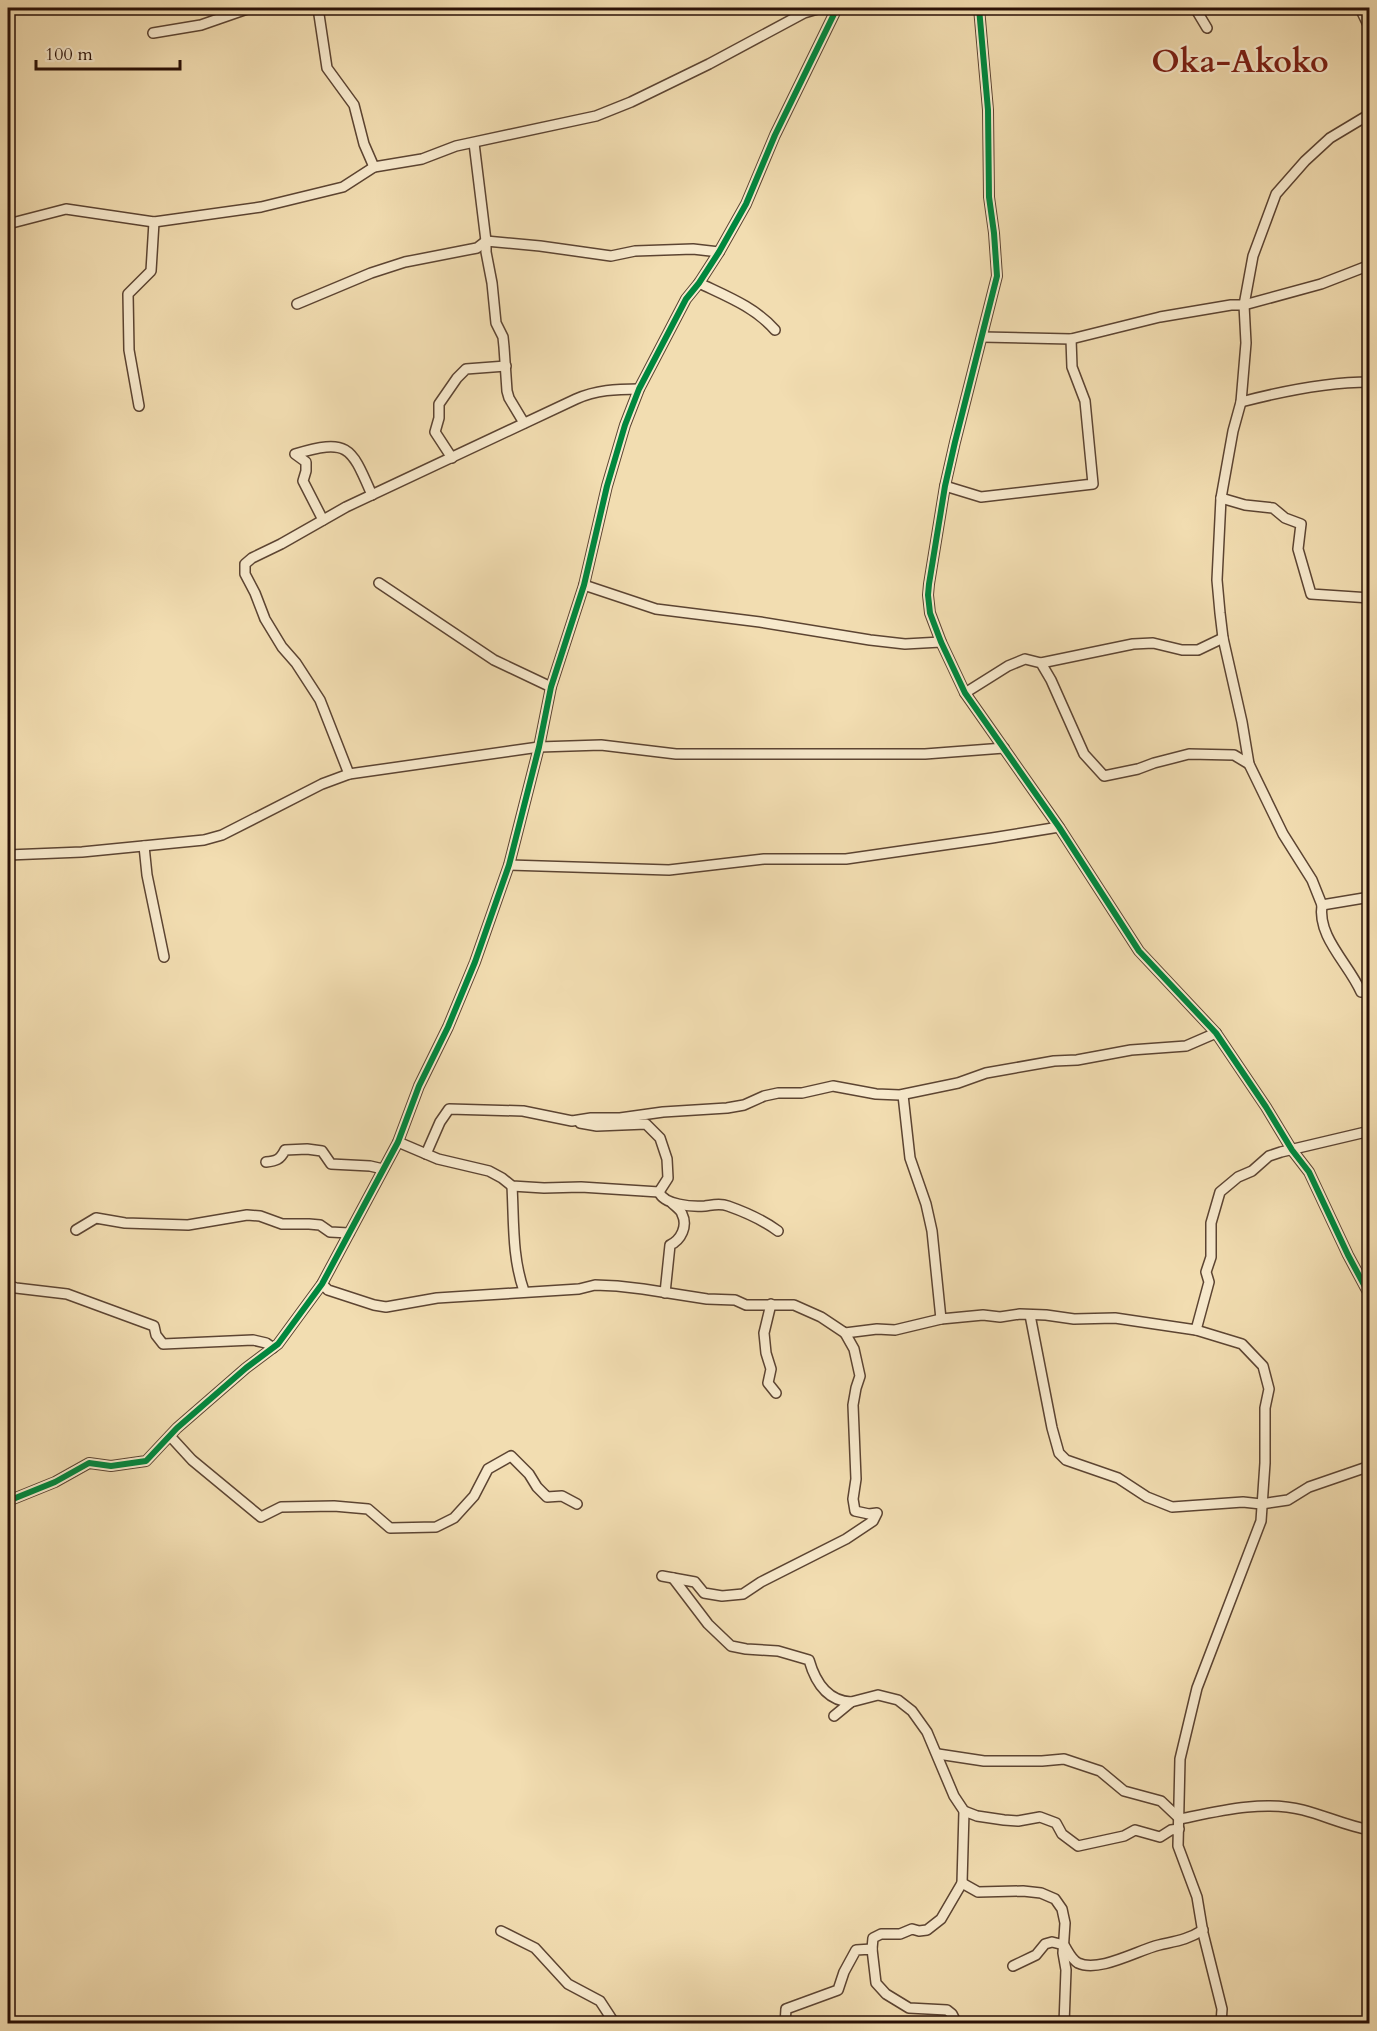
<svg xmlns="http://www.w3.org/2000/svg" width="1377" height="2031" viewBox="0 0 1377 2031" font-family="Cardo,serif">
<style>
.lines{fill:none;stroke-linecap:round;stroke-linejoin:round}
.minor-casing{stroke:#5c4432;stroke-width:12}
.minor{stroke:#f7e9cc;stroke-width:9}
.cycleway-casing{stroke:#f7e9cc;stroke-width:10}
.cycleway{stroke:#00873e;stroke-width:6}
.labels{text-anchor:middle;stroke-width:4.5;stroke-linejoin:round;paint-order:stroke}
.town-label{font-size:32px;font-weight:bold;fill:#7a1f14;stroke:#f7e9cc}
</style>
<rect width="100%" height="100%" fill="#f2ddb1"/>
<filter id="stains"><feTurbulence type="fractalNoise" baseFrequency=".00333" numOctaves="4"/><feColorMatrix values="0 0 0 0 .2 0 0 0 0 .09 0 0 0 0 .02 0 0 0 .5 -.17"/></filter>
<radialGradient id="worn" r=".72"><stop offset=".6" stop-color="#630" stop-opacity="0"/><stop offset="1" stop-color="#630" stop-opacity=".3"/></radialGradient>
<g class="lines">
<!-- minor casing -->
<g class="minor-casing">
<g id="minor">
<polyline points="318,8 327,68 354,105 364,144 374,167"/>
<polyline points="979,8 988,110 989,197 994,233 997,276 955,442 945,486 929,584 928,595 930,613 941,642 965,693 1059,827 1139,951 1216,1033 1266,1107 1292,1150 1309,1172 1348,1255 1370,1296"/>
<polyline points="1195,8 1207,28"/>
<polyline points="1360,8 1370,29"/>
<polyline points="153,33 201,25 250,8"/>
<polyline points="1370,114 1330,138 1305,161 1276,194 1253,256 1244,305 1246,343 1241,402 1233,431 1221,498 1217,580 1220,613 1223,638 1242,722 1249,764 1283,834 1312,880 1322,905 1370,897"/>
<polyline points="474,143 486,241 486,252 492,283 496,323 503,337 504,347 507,391 509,398 524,423"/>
<polyline points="8,224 66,209 154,222 261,207 343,187 374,167 422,159 456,146 596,116 631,102 709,64 804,13 821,8"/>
<path d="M699 283C726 296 755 307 775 330"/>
<polyline points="297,304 371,273 405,262 477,248 486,241 540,246 611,256 635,251 693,249 719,252"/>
<polyline points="982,337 1071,339 1160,317 1231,305 1244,305 1321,284 1370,265"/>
<path d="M1241 402C1283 391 1326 382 1370 382"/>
<polyline points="139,406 129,350 128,294 151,271 154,222"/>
<polyline points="452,458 435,432 439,418 439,404 457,378 466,369 506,366"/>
<polyline points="945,486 981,497 1093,484 1085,401 1072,367 1071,339"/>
<polyline points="1221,498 1245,505 1273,508 1285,518 1301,524 1298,549 1311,594 1370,598"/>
<path d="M323 520 303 481 306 471V462L295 454C349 438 351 447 372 495"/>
<polyline points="379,583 494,660 551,687"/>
<polyline points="584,585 656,609 760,622 870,640 905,644 941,642"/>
<polyline points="1041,663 1133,644 1153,643 1182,650 1198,650 1223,638"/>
<polyline points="965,693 1008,666 1025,659 1041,663 1051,680 1084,754 1104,776 1138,769 1154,763 1189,754 1234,755 1249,764"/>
<path d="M349 774 320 700 296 663 282 647 265 619 255 593 245 574V564L252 558 281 544 346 507 576 399C596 390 616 389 639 389"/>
<polyline points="144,846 147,875 164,957"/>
<polyline points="8,855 82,852 204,840 222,835 322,784 349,774 539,747 601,745 676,754 925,754 1004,748"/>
<polyline points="509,865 669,870 764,859 846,859 992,838 1059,827"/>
<path d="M1322 905C1317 937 1349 964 1361 992"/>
<polyline points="903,1095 910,1158 926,1204 932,1231 941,1319"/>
<polyline points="580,1123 597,1126 646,1124 660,1138 667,1159 668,1178 659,1192"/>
<polyline points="398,1142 438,1159 489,1171 502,1178 512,1186 544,1188 581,1187 659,1192"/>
<polyline points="426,1154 440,1122 449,1109 523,1111 572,1121 591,1118 620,1118 663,1112 727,1108 744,1105 764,1096 778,1093 802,1093 833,1086 876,1094 900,1095 958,1083 986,1073 1054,1061 1077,1060 1131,1050 1186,1046 1216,1033"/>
<path d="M266 1162C276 1161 280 1160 285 1150L307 1149 322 1151 331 1164 370 1166 383 1169"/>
<path d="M512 1186C514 1222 512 1257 524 1291"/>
<path d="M659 1192C664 1205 692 1207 705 1206 713 1205 720 1203 728 1206 745 1212 763 1220 778 1231"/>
<polyline points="76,1230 96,1218 125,1223 188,1225 247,1215 260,1216 282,1224 309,1224 320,1225 330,1232 349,1233"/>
<polyline points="322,1284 328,1290 374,1305 386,1307 437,1298 579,1289 595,1285 617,1286 643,1289 707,1299 735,1300 746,1305 794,1305 821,1317 845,1333 877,1329 895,1330 941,1319 983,1315 1000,1317 1020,1314 1046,1315 1074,1319 1115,1318 1196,1330 1209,1282 1206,1272 1211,1257 1211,1223 1220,1192 1238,1177 1252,1171 1269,1156 1281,1152 1370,1131"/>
<polyline points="8,1285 16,1288 67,1294 154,1326 156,1335 163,1344 253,1340 266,1343 273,1348"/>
<path d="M665 1293 670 1245C681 1240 688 1226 682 1214 681 1210 675 1206 672 1203"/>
<polyline points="771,1304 764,1333 766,1353 771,1369 768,1383 776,1393"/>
<polyline points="1030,1315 1052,1428 1059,1453 1066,1460 1118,1478 1147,1497 1172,1507 1243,1502 1261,1504 1288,1500 1309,1487 1370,1466"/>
<polyline points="1196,1330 1242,1344 1263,1366 1269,1389 1265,1408 1265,1463 1261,1521 1197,1688 1180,1759 1178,1846 1197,1897 1203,1933 1222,2009 1221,2024"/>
<polyline points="170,1436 192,1460 261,1517 281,1507 334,1506 368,1509 390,1528 436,1527 454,1518 474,1496 488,1469 511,1456 529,1474 537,1487 547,1497 562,1496 577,1504"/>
<polyline points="8,1501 55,1482 89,1463 111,1466 146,1461 177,1428 246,1368 278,1344 322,1284 398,1142 419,1086 448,1027 475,962 509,865 539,747 551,687 584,585 607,486 625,425 639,389 686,299 699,283 719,252 746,204 775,135 837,8"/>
<polyline points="662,1576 695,1582 704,1593 722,1596 743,1594 761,1582 846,1539 873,1521 877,1513 869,1514 855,1511 853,1499 856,1479 853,1405 856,1388 860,1376 854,1349 845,1333"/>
<path d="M673 1578 708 1624 731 1646 746 1649 778 1651 809 1660C815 1681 827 1701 851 1702"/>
<polyline points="834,1716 851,1702 878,1695 898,1700 912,1711 927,1732 954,1796 964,1811 962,1883 941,1919 927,1930 919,1931 912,1929 900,1934 881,1934 873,1938 872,1949"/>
<path d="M938 1754 984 1761H1042L1064 1759 1100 1771 1124 1791 1161 1801 1180 1819C1219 1811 1263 1800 1303 1810 1326 1816 1347 1826 1370 1830"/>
<polyline points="964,1811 977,1816 1004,1820 1018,1821 1040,1817 1056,1823 1062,1834 1078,1846 1124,1836 1135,1830 1160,1837 1171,1830 1179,1829"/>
<polyline points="962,1883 978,1892 1023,1891 1041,1893 1055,1899 1062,1909 1065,1923 1063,1953 1066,1970 1064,2024"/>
<polyline points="501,1931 535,1948 568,1984 600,2001 615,2024"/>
<path d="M1013 1966 1036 1955 1045 1944 1052 1942 1064 1945C1068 1951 1071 1959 1078 1963 1099 1973 1138 1950 1159 1945 1176 1941 1187 1940 1203 1930"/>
<polyline points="785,2024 786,2009 838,1990 844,1972 856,1950 872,1949 876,1983 886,1994 909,2008 947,2010 952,2014 957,2024"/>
</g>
</g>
<!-- minor -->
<use href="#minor" class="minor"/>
<!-- cycleway casing -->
<g class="cycleway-casing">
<g id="cycleway">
<polyline points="979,8 988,110 989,197 994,233 997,276 955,442 945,486 929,584 928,595 930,613 941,642 965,693 1059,827 1139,951 1216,1033 1266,1107 1292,1150 1309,1172 1348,1255 1370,1296"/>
<polyline points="8,1501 55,1482 89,1463 111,1466 146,1461 177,1428 246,1368 278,1344 322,1284 398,1142 419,1086 448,1027 475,962 509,865 539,747 551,687 584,585 607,486 625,425 639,389 686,299 699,283 719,252 746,204 775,135 837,8"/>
</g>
</g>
<!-- cycleway -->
<use href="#cycleway" class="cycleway"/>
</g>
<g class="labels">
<!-- town labels -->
<g class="town-label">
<text x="1240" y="72">Oka-Akoko</text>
</g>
</g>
<!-- margin -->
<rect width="1377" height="2031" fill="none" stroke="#f2ddb1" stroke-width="30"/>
<rect x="9" y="9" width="1359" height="2013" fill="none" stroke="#2a1107" stroke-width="3"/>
<rect x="15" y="15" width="1347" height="2001" fill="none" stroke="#2a1107" stroke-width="1.5"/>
<!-- scale -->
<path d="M36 60v9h144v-9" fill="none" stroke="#2a1107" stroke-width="3"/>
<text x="45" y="60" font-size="18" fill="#2a1107" stroke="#f7e9cc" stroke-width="4.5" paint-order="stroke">100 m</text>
<rect width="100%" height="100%" filter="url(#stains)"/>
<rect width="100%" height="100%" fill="url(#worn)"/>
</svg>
